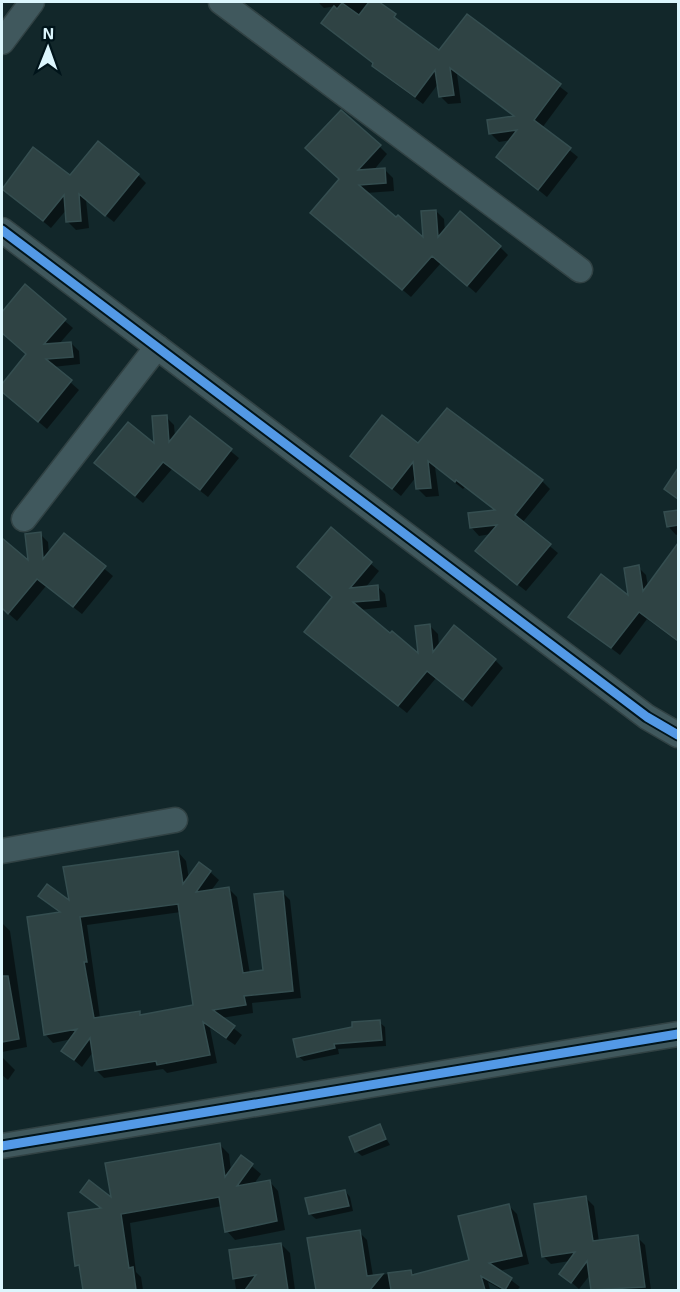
<svg xmlns="http://www.w3.org/2000/svg" width="680" height="1292" viewBox="0 0 680 1292" font-family="'Exo 2',sans-serif">
<style>
.shadow{fill:#0007;fill-rule:evenodd}
.building{fill:#2f4344;stroke:#354e50;stroke-width:1.5;fill-rule:evenodd}
.lines{fill:none;stroke-linecap:round;stroke-linejoin:round}
.minor-casing{stroke:#314244;stroke-width:27}
.minor{stroke:#40585d;stroke-width:24}
.cycleway-casing{stroke:#00141a;stroke-width:13}
.cycleway{stroke:#5399e6;stroke-width:9}
</style>
<rect width="100%" height="100%" fill="#12272a"/>
<!-- shadow -->
<g class="shadow">
<polygon points="318,2 377,2 402,25 440,52 467,16 568,93 542,128 578,157 547,197 498,157 511,140 499,142 491,134 515,117 457,74 461,103 448,104 440,96 438,84 423,104 382,74 374,64 331,31 323,23 336,6 324,8"/>
<polygon points="379,146 387,154 373,171 385,170 393,178 394,191 366,193 425,241 436,211 444,219 445,232 500,247 508,255 476,293 441,263 411,297 312,213"/>
<polygon points="138,175 146,183 114,222 86,200 89,228 76,230 68,222 67,209 51,228 3,188 70,178"/>
<polygon points="25,287 73,328 59,344 71,343 79,351 80,364 53,367 79,390 47,429 2,391 2,386 27,354 2,333 2,314"/>
<polygon points="166,417 174,425 175,437 190,418 239,458 208,497 172,469 143,503 104,471 156,447"/>
<polygon points="419,445 542,481 550,489 522,523 558,553 526,591 485,559 491,534 479,536 471,527 496,511 465,487 463,489 435,467 439,496 426,497 418,489 416,477 401,496 352,456"/>
<polygon points="678,471 678,500 666,489"/>
<polygon points="678,512 678,534 676,535 668,526 666,514"/>
<polygon points="331,529 379,571 365,588 377,586 385,594 387,607 360,610 420,656 430,626 438,634 439,646 495,660 503,668 472,707 436,678 407,713 314,639 334,597"/>
<polygon points="40,534 48,542 49,554 64,535 113,576 82,614 46,586 17,621 2,608 2,542 30,564"/>
<polygon points="678,546 678,642 647,619 620,655 570,617 630,598 638,567 646,575 648,587"/>
<path d="M178 852 186 861 189 879 210 872 219 880 210 892 229 889 237 897 250 974 264 972 282 892 290 900 301 998 252 1003 253 1013 221 1018 242 1035 235 1045 210 1028 217 1063 167 1073 163 1069 104 1078 96 1070 93 1052 82 1067 63 1051 72 1039 53 1043 45 1034 61 913 40 896 71 903ZM181 912 194 1007 143 1016 139 1012 100 1018 87 925Z"/>
<polygon points="2,923 10,931 27,1047 2,1052"/>
<polygon points="379,1022 385,1027 386,1046 338,1049 339,1054 304,1061 298,1056"/>
<polygon points="2,1057 15,1070 8,1080 2,1075"/>
<polygon points="379,1126 390,1145 362,1156 356,1151"/>
<polygon points="220,1145 229,1154 231,1171 241,1157 261,1174 253,1185 270,1182 278,1191 285,1230 235,1240 227,1231 222,1206 130,1223 136,1272 141,1277 143,1290 85,1290 82,1270 77,1265 102,1209 82,1192 113,1200"/>
<polygon points="345,1191 350,1197 353,1211 316,1219 310,1214"/>
<polygon points="585,1197 594,1206 599,1242 637,1237 645,1245 651,1290 593,1290 590,1275 579,1289 561,1273 570,1261 551,1264 543,1256"/>
<polygon points="509,1206 517,1214 529,1264 499,1271 520,1287 517,1290 502,1290 488,1282 490,1290 317,1290 309,1240 359,1232 367,1240 373,1276 411,1271 415,1275 471,1261"/>
<polygon points="281,1244 290,1253 295,1290 236,1290 231,1252"/>
</g>
<!-- building -->
<g class="building">
<polygon points="369,2 379,2 396,14 394,17 439,50 467,14 561,84 534,120 571,148 538,190 496,157 517,130 489,134 487,120 514,116 450,68 454,95 439,97 435,70 415,97 372,66 373,63 321,23 334,6 337,9 342,3 359,15"/>
<polygon points="341,110 381,145 358,170 385,168 386,183 359,185 396,217 398,215 423,237 421,211 436,210 438,237 460,211 501,246 467,286 432,256 402,290 310,213 339,179 305,148"/>
<polygon points="98,141 139,174 105,216 79,194 81,221 66,222 64,195 43,221 2,189 33,147 70,175"/>
<polygon points="25,284 66,319 44,344 71,342 73,357 46,359 72,380 38,422 2,392 2,384 26,354 2,333 2,312"/>
<polygon points="447,408 543,480 515,515 551,544 517,585 475,551 497,525 470,528 468,513 495,510 456,480 455,482 428,461 431,488 416,489 413,462 392,489 350,456 382,415 418,443"/>
<polygon points="167,415 169,442 190,416 232,449 200,490 163,462 135,496 94,463 128,422 154,443 152,416"/>
<polygon points="678,468 678,499 664,489"/>
<polygon points="678,510 678,525 667,527 664,512"/>
<polygon points="331,527 372,562 350,588 378,585 379,600 353,602 390,633 392,631 418,653 415,626 430,624 433,652 454,625 496,659 463,700 427,671 398,706 304,632 332,597 297,567"/>
<polygon points="41,532 43,559 64,533 106,566 73,607 37,579 8,614 2,608 2,538 28,560 25,534"/>
<polygon points="678,543 678,641 639,612 611,648 568,617 601,574 628,595 624,568 639,565 643,591"/>
<path d="M178 851 183 884 199 862 211 871 196 892 229 887 243 973 263 970 254 894 283 891 293 991 244 996 246 1005 213 1010 235 1026 226 1038 203 1022 210 1055 157 1065 156 1061 95 1071 90 1038 74 1060 61 1051 77 1029 44 1035 27 917 60 912 38 896 47 884 69 900 63 867ZM178 904 193 1005 140 1015V1011L94 1018 84 962H87L80 917Z"/>
<polygon points="2,976 8,976 19,1039 2,1042"/>
<polygon points="380,1020 382,1040 334,1044 335,1048 297,1057 293,1039 352,1027 352,1022"/>
<polygon points="380,1124 386,1139 355,1152 349,1137"/>
<polygon points="220,1143 225,1177 241,1155 253,1164 237,1186 270,1180 277,1221 225,1232 219,1197 121,1214 129,1268 133,1267 136,1290 83,1290 79,1265 75,1266 68,1213 101,1208 80,1192 89,1180 111,1197 105,1163"/>
<polygon points="345,1190 349,1206 309,1214 305,1198"/>
<polygon points="586,1196 593,1241 638,1235 645,1287 591,1290 587,1261 571,1283 559,1274 575,1252 542,1257 534,1204"/>
<polygon points="509,1204 522,1256 489,1263 512,1278 505,1290 481,1276 485,1290 391,1290 388,1273 411,1270 412,1275 469,1260 458,1216"/>
<polygon points="360,1230 367,1276 383,1274 370,1290 316,1290 307,1238"/>
<polygon points="281,1243 288,1290 245,1290 256,1275 233,1279 229,1250"/>
</g>
<g class="lines">
<!-- minor casing -->
<g class="minor-casing">
<g id="minor">
<polyline points="221,2 580,270"/>
<polyline points="2,42 32,2"/>
<polyline points="2,230 647,717 678,735"/>
<polyline points="24,519 157,347"/>
<polyline points="2,851 175,820"/>
<polyline points="2,1146 678,1034"/>
</g>
</g>
<!-- minor -->
<use href="#minor" class="minor"/>
<!-- cycleway casing -->
<g class="cycleway-casing">
<g id="cycleway">
<polyline points="2,230 647,717 678,735"/>
<polyline points="2,1146 678,1034"/>
</g>
</g>
<!-- cycleway -->
<use href="#cycleway" class="cycleway"/>
</g>
<!-- border -->
<rect width="680" height="1292" fill="none" stroke="#dcf6fd" stroke-width="6"/>
<!-- north arrow -->
<g transform="translate(48 48) rotate(1)" stroke="#00141a" stroke-width="4.5" paint-order="stroke">
<path d="M0-4.5L10 22L0 15L-10 22Z" fill="#dcf6fd"/>
<text y="-9" font-size="16" font-weight="bold" text-anchor="middle" fill="#dcf6fd">N</text>
</g>
</svg>
